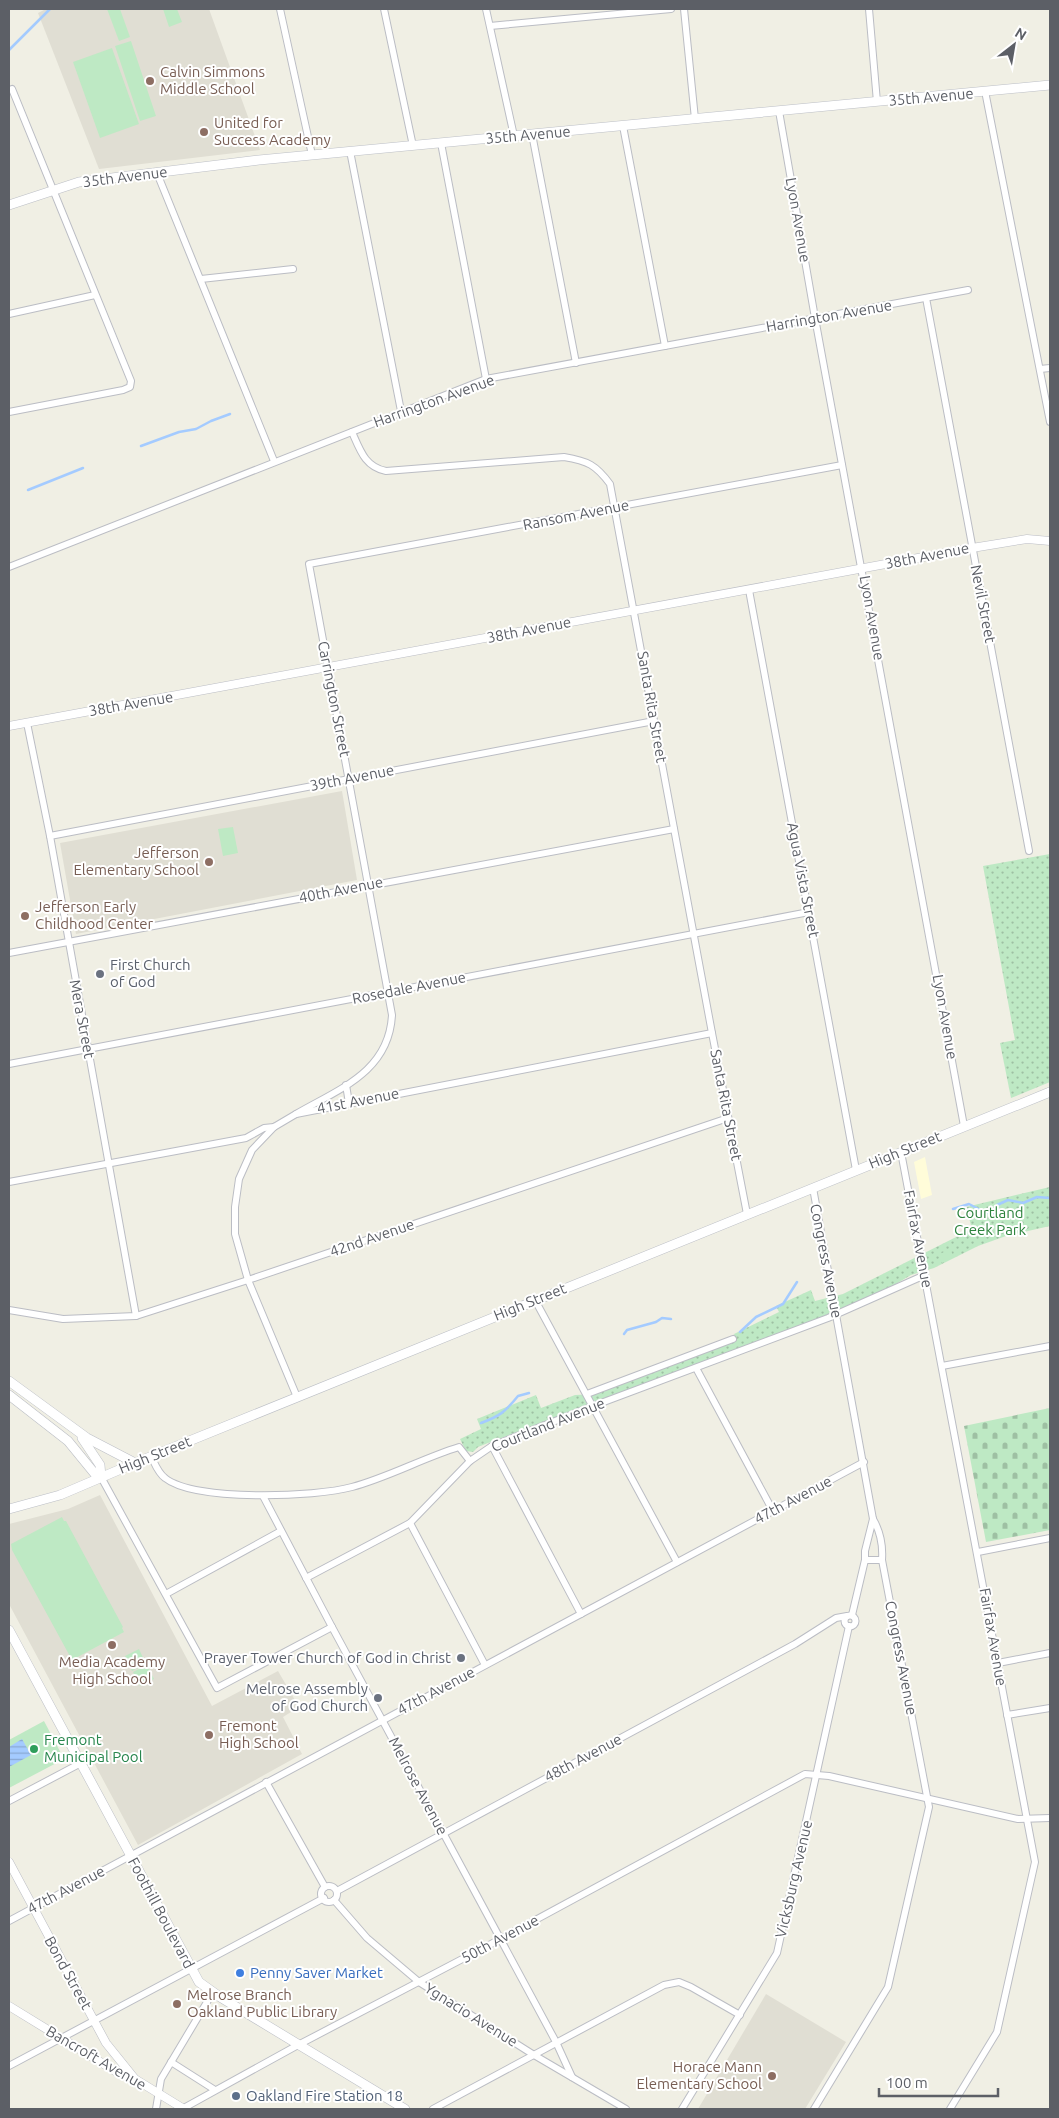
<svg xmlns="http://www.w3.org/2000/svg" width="1059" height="2118" viewBox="0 0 1059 2118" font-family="Ubuntu,sans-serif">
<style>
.commercial{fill:#fffcd9}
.education{fill:#e0ded3}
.grass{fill:url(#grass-dots)}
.cemetery{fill:url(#cemetery-stones)}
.pitch{fill:#bee9c4}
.water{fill:url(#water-rules)}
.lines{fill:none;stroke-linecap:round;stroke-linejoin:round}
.stream{stroke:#a4cbff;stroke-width:2.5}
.minor-casing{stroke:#bbbdc4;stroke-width:8}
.tertiary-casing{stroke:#bbbdc4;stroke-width:9}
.secondary-casing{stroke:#bcbfc6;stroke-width:10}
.minor{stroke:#fff;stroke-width:6}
.tertiary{stroke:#fff;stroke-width:8}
.secondary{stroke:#fff;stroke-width:9}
.education-dot{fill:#8d6e63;stroke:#fff;stroke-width:2}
.worship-dot{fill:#6b7280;stroke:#fff;stroke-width:2}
.leisure-dot{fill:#2e9e5b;stroke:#fff;stroke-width:2}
.shop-dot{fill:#3f7fe0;stroke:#fff;stroke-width:2}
.service-dot{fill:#5c6f8a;stroke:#fff;stroke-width:2}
.labels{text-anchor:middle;stroke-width:4;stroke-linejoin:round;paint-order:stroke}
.education-label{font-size:15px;fill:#785e54;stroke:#fff;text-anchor:start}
.street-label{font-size:15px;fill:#5c5f66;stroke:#fff}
.worship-label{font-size:15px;fill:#5b616d;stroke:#fff;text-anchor:end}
.park-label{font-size:15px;fill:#2d833d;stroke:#fff}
.leisure-label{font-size:15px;fill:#27864d;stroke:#fff;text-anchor:start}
.shop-label{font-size:15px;fill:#366cbe;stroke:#fff;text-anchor:start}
.service-label{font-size:15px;fill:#4e5e75;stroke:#fff;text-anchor:start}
</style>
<defs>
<pattern id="grass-dots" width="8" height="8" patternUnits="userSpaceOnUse" patternTransform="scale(1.25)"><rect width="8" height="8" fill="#bee9c4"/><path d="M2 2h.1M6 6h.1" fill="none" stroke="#9ec0a3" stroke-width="1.8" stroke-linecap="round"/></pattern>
<pattern id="cemetery-stones" width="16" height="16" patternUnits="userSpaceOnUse" patternTransform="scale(1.25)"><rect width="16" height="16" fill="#bee9c4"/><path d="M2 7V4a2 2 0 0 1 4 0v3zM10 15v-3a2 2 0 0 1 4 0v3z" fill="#9ec0a3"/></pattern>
<pattern id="water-rules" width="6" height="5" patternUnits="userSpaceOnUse" patternTransform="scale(1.25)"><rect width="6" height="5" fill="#a4cbff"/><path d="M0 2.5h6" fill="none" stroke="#89a8d2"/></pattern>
</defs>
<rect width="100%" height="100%" fill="#f0efe4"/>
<!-- commercial -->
<polygon class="commercial" points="925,1157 932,1195 921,1199 914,1162"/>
<!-- education -->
<g class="education">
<polygon points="46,9 209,9 260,150 99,169 38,13"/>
<polygon points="342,791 357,880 76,934 60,843"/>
<polygon points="100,1495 212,1706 278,1671 299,1707 283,1717 302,1754 138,1845 9,1604 9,1524 68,1509"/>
<polygon points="766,1994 846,2042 805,2109 698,2109"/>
</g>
<!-- grass -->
<g class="grass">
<polygon points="1050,854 1050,1082 1011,1098 1000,1043 1015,1040 983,866"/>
<polygon points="1050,1187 1050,1226 1006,1236 978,1246 934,1268 911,1275 889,1288 825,1316 488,1443 478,1447 473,1452 466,1451 460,1439 481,1429 477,1419 536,1395 541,1408 575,1395 597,1394 736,1340 734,1334 779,1312 776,1306 811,1290 815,1301 843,1294 972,1229 966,1207"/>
</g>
<!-- cemetery -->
<polygon class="cemetery" points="1050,1408 1050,1530 986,1542 964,1426"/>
<!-- pitch -->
<g class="pitch">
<polygon points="107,9 120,9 130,37 119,41"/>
<polygon points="163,9 177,9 182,22 169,27"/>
<polygon points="131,41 156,116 140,121 115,46"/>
<polygon points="112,48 139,124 100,138 73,62"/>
<polygon points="233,827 238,853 223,856 218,829"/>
<polygon points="950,1249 954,1257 942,1263 938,1255"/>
<polygon points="62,1517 64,1521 66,1521 123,1627 122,1628 124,1632 72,1660 12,1550 11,1544"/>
<polygon points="139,1649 146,1664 132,1671 125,1656"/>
<polygon points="147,1665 154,1679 140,1686 133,1672"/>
<polygon points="44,1721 64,1759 9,1788 9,1740"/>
</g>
<!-- water -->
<polygon class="water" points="22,1739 31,1755 9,1767 9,1747"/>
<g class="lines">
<!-- stream -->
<g class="stream">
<polyline points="9,50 50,9"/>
<polyline points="141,446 179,432 196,429 211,421 230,414"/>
<polyline points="28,490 83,468"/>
<polyline points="953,1209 969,1204 986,1213 993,1211 997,1205 1008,1200 1023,1203 1037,1197 1050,1198"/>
<polyline points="992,1217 993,1211"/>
<polyline points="740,1332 756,1317 783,1304 797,1282"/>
<polyline points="624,1334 627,1330 656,1322 662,1318 671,1319"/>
<path d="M481 1423C500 1416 505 1412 518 1396L529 1393"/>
</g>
<!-- minor casing -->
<g class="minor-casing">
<g id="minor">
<polyline points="280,9 312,155"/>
<polyline points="384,9 413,146"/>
<polyline points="486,9 514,136"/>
<polyline points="684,9 695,119"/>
<polyline points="869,9 877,102"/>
<polyline points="490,26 671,9"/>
<polyline points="985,91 1050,422"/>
<polyline points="779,111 815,318 964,1126"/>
<polyline points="623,126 665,346"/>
<polyline points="532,134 576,363"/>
<polyline points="441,143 486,379"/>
<polyline points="350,151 401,411"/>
<polyline points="157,173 274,461"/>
<polyline points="201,279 293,269"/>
<polyline points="926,298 1029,851"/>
<polyline points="9,314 95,295"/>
<polyline points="1040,369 1050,368"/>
<polyline points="9,412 123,390 130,387 131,381 12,89"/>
<path d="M352 432C360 450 365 467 386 471L564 457C588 461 596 465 610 484L712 1033 747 1214"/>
<polyline points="9,567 486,379 968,290"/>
<polyline points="749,590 856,1170"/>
<polyline points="27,723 50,836 136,1316"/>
<polyline points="50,836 654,721"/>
<polyline points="9,953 674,829"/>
<polyline points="9,1064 809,912"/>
<polyline points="346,1085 349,1103"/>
<path d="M296 1114C339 1089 389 1072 392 1015L309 564 842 465"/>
<polyline points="274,1127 252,1150 239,1179 235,1207 235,1234 248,1280 297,1397"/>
<polyline points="901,1152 1035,1862 997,2032 950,2109"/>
<polyline points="9,1182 246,1138 264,1128 274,1127 296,1114 712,1033"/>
<path d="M813 1188 873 1519C880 1531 883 1546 882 1560L929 1807 888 1987 814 2109"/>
<polyline points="535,1300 677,1562"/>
<polyline points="9,1310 63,1319 136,1316 248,1280 728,1118"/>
<polyline points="942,1366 1050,1346"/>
<polyline points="696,1368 773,1511"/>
<polyline points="587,1394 733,1339"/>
<polyline points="492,1446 581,1614"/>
<path d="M151 1456C155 1464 158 1473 165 1478 195 1502 316 1497 352 1487 389 1477 423 1458 459 1447L470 1461"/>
<polyline points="101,1477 217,1688 332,1627"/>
<polyline points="263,1496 332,1627 556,2042 572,2077"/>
<polyline points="410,1523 485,1665"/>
<polyline points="978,1552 1050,1538"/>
<polyline points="865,1560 882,1560"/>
<polyline points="306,1578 410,1523 470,1461 492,1446 593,1406 828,1318 925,1275"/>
<polyline points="166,1594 281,1531"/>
<polyline points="852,1615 865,1560 865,1551 873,1519"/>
<circle cx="850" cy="1621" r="5.5"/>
<polyline points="998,1663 1050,1653"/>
<polyline points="1007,1715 1050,1708"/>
<polyline points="266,1782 325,1887"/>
<polyline points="9,1801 81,1763"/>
<circle cx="329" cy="1894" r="8"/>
<polyline points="337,1891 795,1644 836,1618 847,1616"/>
<polyline points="334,1900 367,1938 419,1982 534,2055 626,2109"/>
<polyline points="9,1921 864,1462"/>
<polyline points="171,2062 215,2090"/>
<polyline points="9,2066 324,1898"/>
<polyline points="156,2109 161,2079 213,1992"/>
<polyline points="182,2109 298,2045 491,1944 805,1774 829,1776 1018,1819 1050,1818"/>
<polyline points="433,2109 664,1985 679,1982 691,1987 740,2015"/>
<polyline points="682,2109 777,1953 849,1626"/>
</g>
</g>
<!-- tertiary casing -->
<g class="tertiary-casing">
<g id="tertiary">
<polyline points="9,726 972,548 1027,539 1050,541"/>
<polyline points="9,1862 106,2043 135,2079"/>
<polyline points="9,2006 115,2071 135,2079 184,2109"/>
</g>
</g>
<!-- secondary casing -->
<g class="secondary-casing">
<g id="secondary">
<polyline points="9,205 79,182 259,160 1050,85"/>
<polyline points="9,1381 87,1438 135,1463"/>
<polyline points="9,1395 68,1441 95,1474 101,1477"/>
<polyline points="82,1438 100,1465 101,1477"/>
<polyline points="9,1509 60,1495 135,1463 1050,1092"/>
<polyline points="9,1630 199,1982 220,1997 405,2109"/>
</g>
</g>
<!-- minor -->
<use href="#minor" class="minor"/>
<!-- tertiary -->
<use href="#tertiary" class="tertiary"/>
<!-- secondary -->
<use href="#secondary" class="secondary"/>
</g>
<!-- markers -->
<g class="education-dot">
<circle cx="150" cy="81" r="5"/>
<circle cx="204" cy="132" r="5"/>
<circle cx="209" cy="862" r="5"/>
<circle cx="25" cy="916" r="5"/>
<circle cx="112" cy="1645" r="5"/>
<circle cx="209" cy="1735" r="5"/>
<circle cx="177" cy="2004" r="5"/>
<circle cx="772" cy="2076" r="5"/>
</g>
<g class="worship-dot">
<circle cx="100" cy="974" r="5"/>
<circle cx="461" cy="1658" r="5"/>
<circle cx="378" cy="1698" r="5"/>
</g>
<circle class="leisure-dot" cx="34" cy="1749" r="5"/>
<circle class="shop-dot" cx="240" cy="1973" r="5"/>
<circle class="service-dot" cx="236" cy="2096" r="5"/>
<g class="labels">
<!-- education labels -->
<g class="education-label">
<text x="160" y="77">Calvin Simmons<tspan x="160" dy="17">Middle School</tspan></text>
<text x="214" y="128">United for<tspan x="214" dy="17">Success Academy</tspan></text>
<text x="199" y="858" text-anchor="end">Jefferson<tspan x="199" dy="17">Elementary School</tspan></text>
<text x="35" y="912">Jefferson Early<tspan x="35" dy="17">Childhood Center</tspan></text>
<text x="112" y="1667" text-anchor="middle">Media Academy<tspan x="112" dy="17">High School</tspan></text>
<text x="219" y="1731">Fremont<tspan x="219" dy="17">High School</tspan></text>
<text x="187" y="2000">Melrose Branch<tspan x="187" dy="17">Oakland Public Library</tspan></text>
<text x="762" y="2072" text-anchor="end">Horace Mann<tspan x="762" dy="17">Elementary School</tspan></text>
</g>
<!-- street labels -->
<g class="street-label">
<text transform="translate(931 97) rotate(-5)" y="5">35th Avenue</text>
<text transform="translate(528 135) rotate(-5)" y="5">35th Avenue</text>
<text transform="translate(125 177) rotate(-7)" y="5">35th Avenue</text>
<text transform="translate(798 220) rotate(80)" y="5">Lyon Avenue</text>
<text transform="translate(829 316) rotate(-10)" y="5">Harrington Avenue</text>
<text transform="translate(434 401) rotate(-20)" y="5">Harrington Avenue</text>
<text transform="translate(576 515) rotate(-11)" y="5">Ransom Avenue</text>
<text transform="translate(927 556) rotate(-11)" y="5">38th Avenue</text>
<text transform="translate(983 604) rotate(79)" y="5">Nevil Street</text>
<text transform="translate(872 618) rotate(80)" y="5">Lyon Avenue</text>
<text transform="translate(529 630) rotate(-11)" y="5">38th Avenue</text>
<text transform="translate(334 699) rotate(79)" y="5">Carrington Street</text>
<text transform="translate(131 704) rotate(-10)" y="5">38th Avenue</text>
<text transform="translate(652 707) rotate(80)" y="5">Santa Rita Street</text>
<text transform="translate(352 778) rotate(-11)" y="5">39th Avenue</text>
<text transform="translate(803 880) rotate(79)" y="5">Agua Vista Street</text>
<text transform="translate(341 890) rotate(-11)" y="5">40th Avenue</text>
<text transform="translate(409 988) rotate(-11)" y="5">Rosedale Avenue</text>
<text transform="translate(945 1017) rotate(80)" y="5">Lyon Avenue</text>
<text transform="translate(82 1019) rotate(79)" y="5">Mera Street</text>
<text transform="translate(358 1101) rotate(-11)" y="5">41st Avenue</text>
<text transform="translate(726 1105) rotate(79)" y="5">Santa Rita Street</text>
<text transform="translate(905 1150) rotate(-22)" y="5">High Street</text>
<text transform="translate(372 1238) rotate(-19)" y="5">42nd Avenue</text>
<text transform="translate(918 1239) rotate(79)" y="5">Fairfax Avenue</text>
<text transform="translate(826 1261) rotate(79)" y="5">Congress Avenue</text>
<text transform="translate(530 1302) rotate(-22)" y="5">High Street</text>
<text transform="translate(548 1425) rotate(-22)" y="5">Courtland Avenue</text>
<text transform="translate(155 1455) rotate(-22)" y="5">High Street</text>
<text transform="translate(793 1500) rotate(-28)" y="5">47th Avenue</text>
<text transform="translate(993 1637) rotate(80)" y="5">Fairfax Avenue</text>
<text transform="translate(901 1658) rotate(79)" y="5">Congress Avenue</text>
<text transform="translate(436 1691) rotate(-28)" y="5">47th Avenue</text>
<text transform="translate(583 1758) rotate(-28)" y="5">48th Avenue</text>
<text transform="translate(418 1786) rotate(62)" y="5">Melrose Avenue</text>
<text transform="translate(794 1879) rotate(-77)" y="5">Vicksburg Avenue</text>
<text transform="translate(66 1890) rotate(-28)" y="5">47th Avenue</text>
<text transform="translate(161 1913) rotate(62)" y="5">Foothill Boulevard</text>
<text transform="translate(500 1939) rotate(-28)" y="5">50th Avenue</text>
<text transform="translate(68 1973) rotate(61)" y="5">Bond Street</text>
<text transform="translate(471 2015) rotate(32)" y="5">Ygnacio Avenue</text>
<text transform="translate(96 2058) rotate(30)" y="5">Bancroft Avenue</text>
</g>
<!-- worship labels -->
<g class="worship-label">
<text x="110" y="970" text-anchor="start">First Church<tspan x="110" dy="17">of God</tspan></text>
<text x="451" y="1663">Prayer Tower Church of God in Christ</text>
<text x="368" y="1694">Melrose Assembly<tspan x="368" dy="17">of God Church</tspan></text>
</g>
<!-- park labels -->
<g class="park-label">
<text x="990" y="1218">Courtland<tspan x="990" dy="17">Creek Park</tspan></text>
</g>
<!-- leisure labels -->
<g class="leisure-label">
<text x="44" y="1745">Fremont<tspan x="44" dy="17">Municipal Pool</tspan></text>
</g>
<!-- shop labels -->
<g class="shop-label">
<text x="250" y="1978">Penny Saver Market</text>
</g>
<!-- service labels -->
<g class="service-label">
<text x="246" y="2101">Oakland Fire Station 18</text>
</g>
</g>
<!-- border -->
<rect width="1059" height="2118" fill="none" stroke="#5c5f66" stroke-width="20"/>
<!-- north arrow -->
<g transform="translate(1014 45) rotate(31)" stroke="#ffffff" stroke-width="4" paint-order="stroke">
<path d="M0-4L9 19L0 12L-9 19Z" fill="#5c5f66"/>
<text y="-8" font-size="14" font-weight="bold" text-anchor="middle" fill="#5c5f66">N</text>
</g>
<!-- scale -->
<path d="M879 2088v8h119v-8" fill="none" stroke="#5c5f66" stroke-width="2.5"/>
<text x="886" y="2088" font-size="15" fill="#5c5f66" stroke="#ffffff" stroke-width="4" paint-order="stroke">100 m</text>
</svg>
